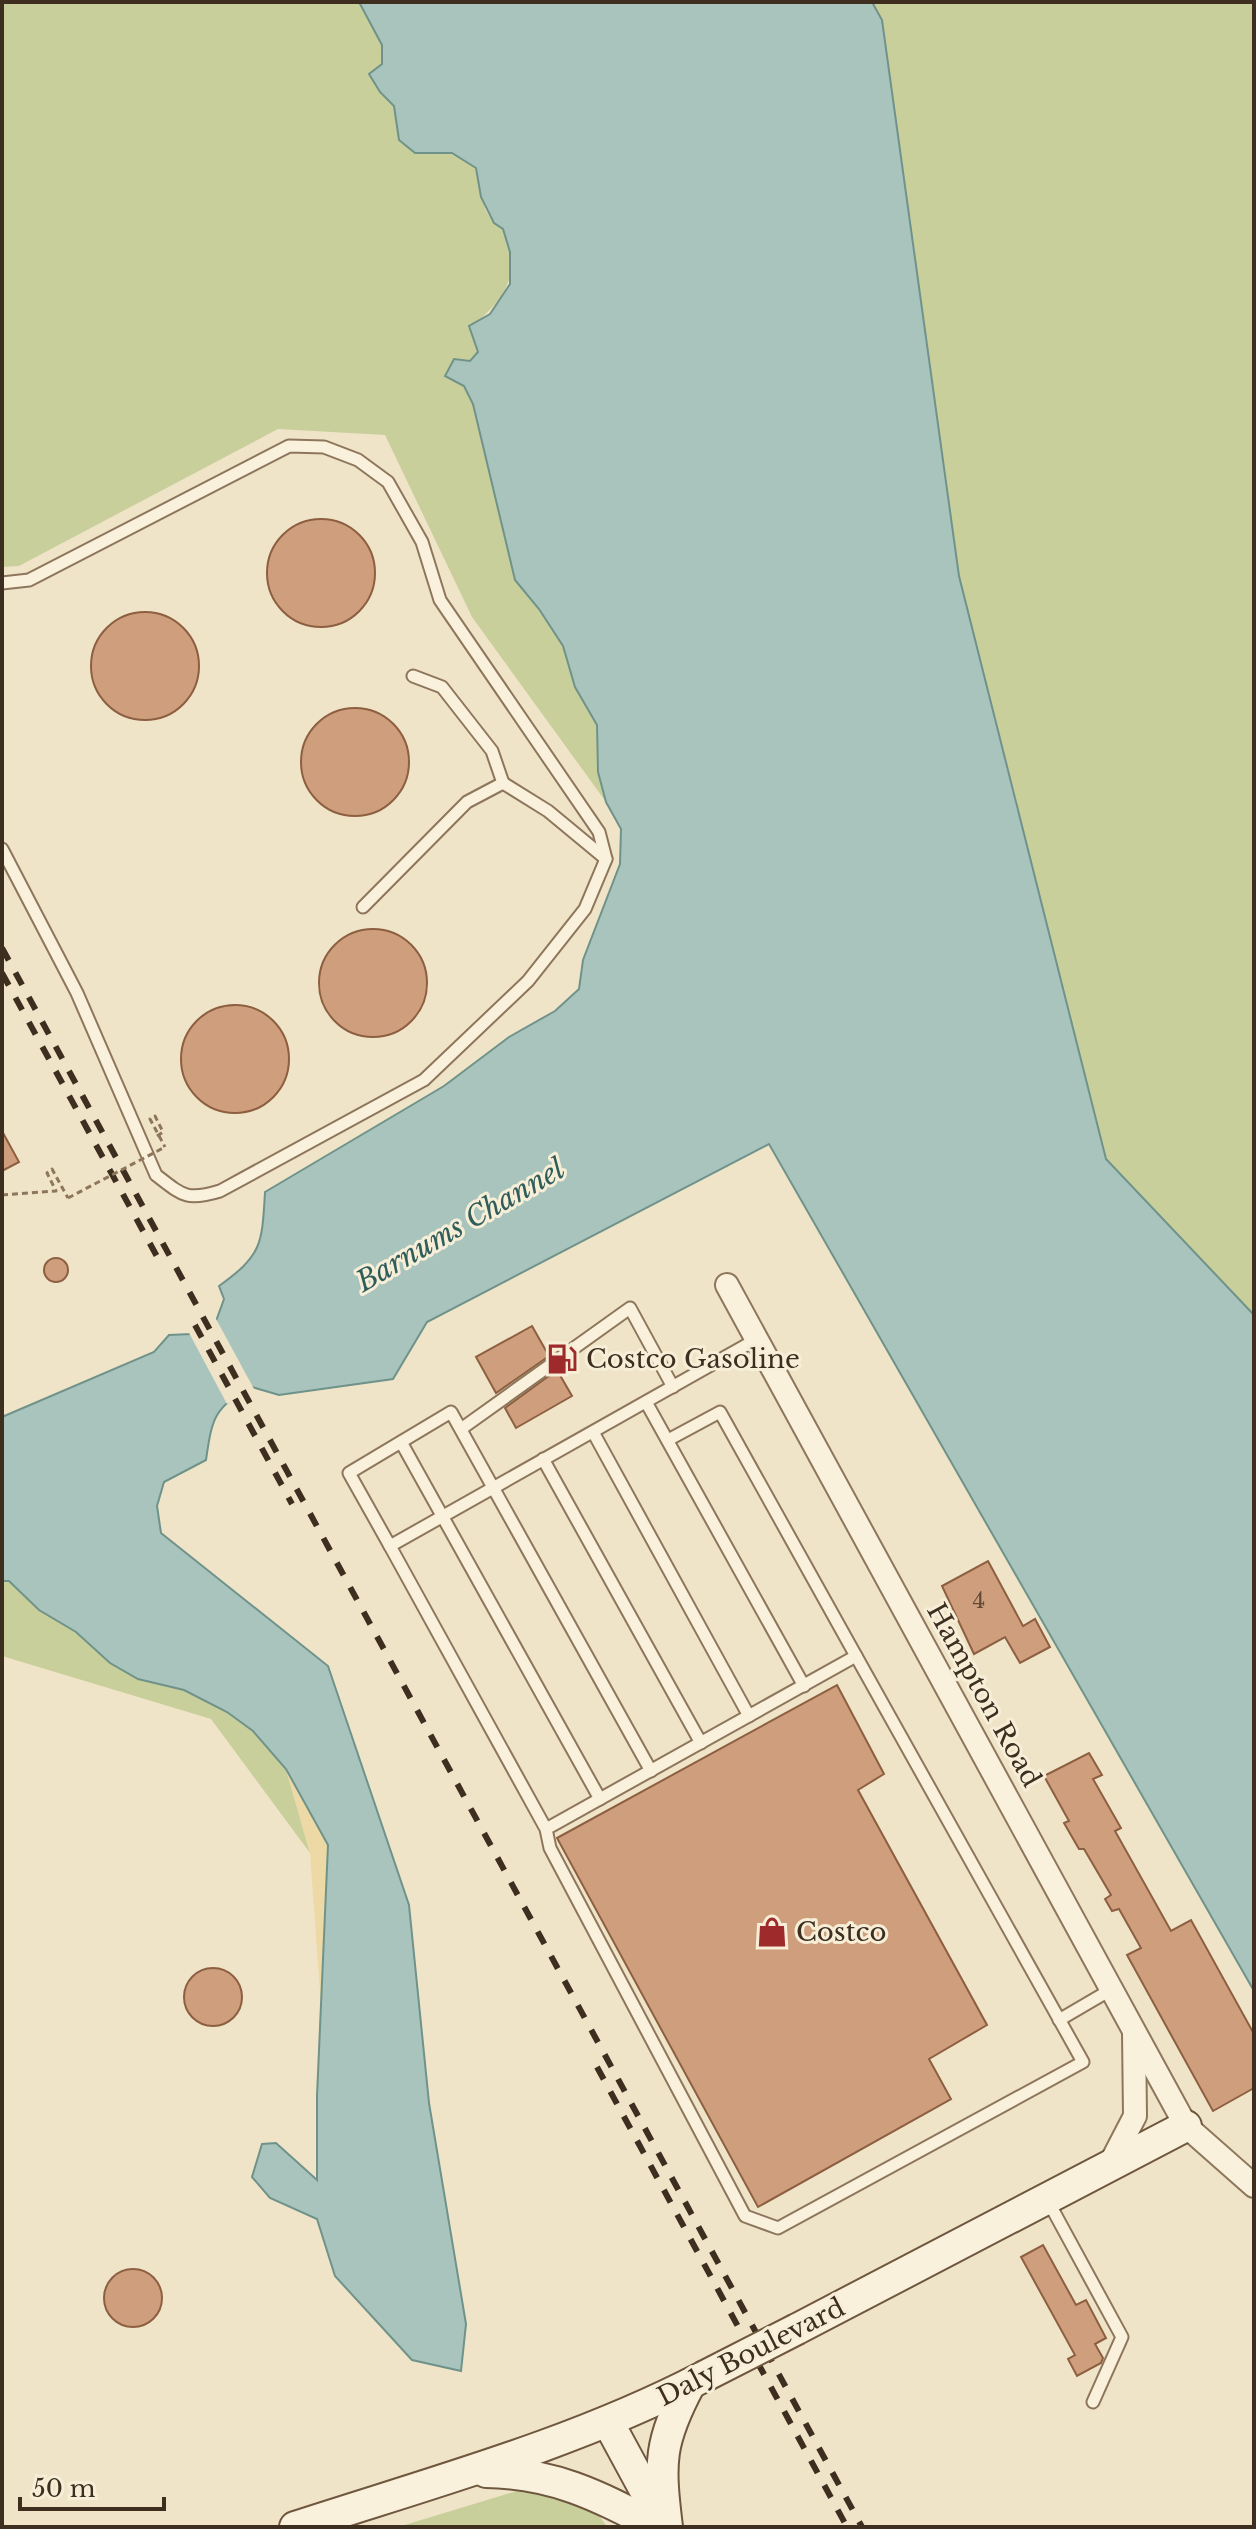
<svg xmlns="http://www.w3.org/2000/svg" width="1256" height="2529" viewBox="0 0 1256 2529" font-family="'Libre Baskerville',serif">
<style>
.green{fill:#c9cf9b}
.sand{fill:#ecd9a5}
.water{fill:#a9c4bc;stroke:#6f938a;stroke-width:2}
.pier{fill:#f0e4c8}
.building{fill:#cf9f7d;stroke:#8d5f41;stroke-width:2}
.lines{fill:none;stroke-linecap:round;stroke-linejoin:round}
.lane-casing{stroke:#8d765c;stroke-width:15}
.street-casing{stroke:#8d765c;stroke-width:26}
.secondary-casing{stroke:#6f573f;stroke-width:34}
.path{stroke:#8d765c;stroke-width:3;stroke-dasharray:6 4;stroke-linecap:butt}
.lane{stroke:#faf1dc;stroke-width:11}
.street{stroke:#faf1dc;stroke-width:22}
.secondary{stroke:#faf1dc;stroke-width:30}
.rail{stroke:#3d2e20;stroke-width:6;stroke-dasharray:14 14;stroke-linecap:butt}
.secondary-bridge-casing{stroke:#6f573f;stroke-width:34;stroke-linecap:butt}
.path-bridge{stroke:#8d765c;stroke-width:3;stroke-dasharray:6 4;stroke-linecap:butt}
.secondary-bridge{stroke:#faf1dc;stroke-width:30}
.labels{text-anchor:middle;stroke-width:6;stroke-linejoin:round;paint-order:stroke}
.number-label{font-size:22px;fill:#624a37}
.poi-label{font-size:26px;fill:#3d2e20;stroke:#f7eed8;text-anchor:start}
.street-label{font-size:26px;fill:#3d2e20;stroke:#f7eed8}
.water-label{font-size:28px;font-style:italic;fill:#2f5d5a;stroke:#f7eed8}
</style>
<rect width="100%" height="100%" fill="#f0e4c8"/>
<!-- green -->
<g class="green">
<path d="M2 2H359L382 45 380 92 394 105 399 140 415 153H452L476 168C479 186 481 207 493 222 496 225 501 226 503 230 528 266 500 308 470 326L478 352C463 368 464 385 473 404L515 580 539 609 563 647 575 687 597 725 598 772 606 802 472 617 385 435 278 429 19 566 2 567Z"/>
<polygon points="872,2 1254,2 1254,1315 1106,1159 959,576 882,20"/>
<polygon points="9,1580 39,1610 76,1632 110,1663 138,1679 184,1690 227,1712 253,1731 286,1769 310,1853 211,1719 2,1656 2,1581"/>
<polygon points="517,2491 546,2493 596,2511 607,2527 398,2527"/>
</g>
<!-- sand -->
<polygon class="sand" points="286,1769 328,1845 321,2005 310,1853"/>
<!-- water -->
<path class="water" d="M359 2H872L882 20 959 576 1106 1159 1254 1315V1991L769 1144 427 1322 393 1379 279 1395 252 1387C214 1407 212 1418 206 1460L164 1482 157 1506 161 1533 328 1666 409 1905 429 2103 466 2324 461 2371 412 2360 335 2276 317 2219 270 2198 252 2177 262 2144 276 2143 317 2180V2096L328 1845 286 1769 253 1731 227 1712 184 1690 138 1679 110 1663 76 1632 39 1610 9 1581H2V1417L154 1352 169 1335 191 1334 216 1321 224 1299 219 1286C262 1255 262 1245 265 1192L444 1086 509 1037 555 1011 579 989 583 960 620 864 621 829 606 802 598 772 597 725 575 687 563 646 539 609 515 580 473 404 464 386 445 376 454 359 470 361 478 352 469 326 490 314 510 284V252L503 229 494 223 481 197 476 168 452 153H415L399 140 394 106 380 92 369 74 382 64V45Z"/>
<!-- pier -->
<polygon class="pier" points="215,1317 254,1389 227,1404 188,1331"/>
<!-- building -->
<g class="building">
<circle cx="321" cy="573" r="54"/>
<circle cx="145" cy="666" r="54"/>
<circle cx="355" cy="762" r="54"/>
<circle cx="373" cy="983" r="54"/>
<circle cx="235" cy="1059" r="54"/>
<polygon points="2,1131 19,1162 2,1171"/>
<circle cx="56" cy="1270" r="12"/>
<polygon points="532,1326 549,1356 496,1393 476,1357"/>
<polygon points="557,1370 572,1396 516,1428 505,1408"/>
<polygon points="988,1561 1023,1626 1035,1619 1050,1647 1020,1663 1005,1637 974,1654 942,1586"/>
<polygon points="837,1685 884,1774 858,1790 987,2025 929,2059 951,2099 758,2207 557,1838"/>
<polygon points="1089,1753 1102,1775 1093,1779 1121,1828 1115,1831 1171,1931 1191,1920 1254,2034 1254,2088 1213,2111 1127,1955 1141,1948 1119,1909 1112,1911 1105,1899 1111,1895 1084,1849 1079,1849 1064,1823 1069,1821 1044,1776"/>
<circle cx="213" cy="1997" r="29"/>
<polygon points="1043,2245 1076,2305 1086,2300 1106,2338 1095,2344 1103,2358 1101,2363 1077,2376 1068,2359 1075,2355 1021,2257"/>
<circle cx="133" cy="2298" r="29"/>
</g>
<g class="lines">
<!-- lane casing -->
<g class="lane-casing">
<g id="lane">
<path d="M2 583 29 580 289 446 324 447 358 460 388 482 422 542 440 600 599 832 606 859 585 909 528 981 424 1080 220 1191C187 1201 183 1196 156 1175L77 993 2 849"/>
<polyline points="413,676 442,687 492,751 503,783"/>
<polyline points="363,907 467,802 503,783 548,811 606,859"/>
<polyline points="646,1402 804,1686"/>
<polyline points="461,1429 630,1308 673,1387"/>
<polyline points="593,1432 749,1716"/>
<polyline points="668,1440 720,1412 856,1656"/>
<polyline points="401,1442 600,1799"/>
<polyline points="543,1459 701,1743"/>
<polyline points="390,1546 349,1473 451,1412 651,1771"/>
<polyline points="546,1829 856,1656 1083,2062 778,2228 745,2216 550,1848 546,1829 390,1546 757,1339"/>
<polyline points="1059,2020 1112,1989"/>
<polyline points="1048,2201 1122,2337 1093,2402"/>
</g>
</g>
<!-- street casing -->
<g class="street-casing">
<g id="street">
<polyline points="727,1285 1186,2126 1254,2186"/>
<polyline points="1108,2168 1135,2116 1134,2033"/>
</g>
</g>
<!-- secondary casing -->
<g class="secondary-casing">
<g id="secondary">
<polyline points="797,2329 1186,2126"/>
<polyline points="608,2422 660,2518"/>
<path d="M486 2472C555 2473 598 2496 658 2527"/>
<path d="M295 2527C433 2482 574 2444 703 2377"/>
<path d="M667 2527C659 2462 659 2442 690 2384"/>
</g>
</g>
<!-- path -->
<g class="path">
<polyline points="157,1136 163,1132 155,1116 150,1119 165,1147"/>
<polyline points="2,1195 56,1191 47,1173 52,1169 68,1198"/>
</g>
<!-- lane -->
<use href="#lane" class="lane"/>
<!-- street -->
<use href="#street" class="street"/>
<!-- secondary -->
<use href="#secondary" class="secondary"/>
<!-- rail -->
<g class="rail">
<polyline points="2,948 862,2527"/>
<polyline points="2,973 160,1262"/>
<polyline points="195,1325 292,1504"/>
<polyline points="597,2067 847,2527"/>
</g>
<!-- secondary-bridge casing -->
<g class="secondary-bridge-casing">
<polyline id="secondary-bridge" points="703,2377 797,2329"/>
</g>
<!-- path-bridge -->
<polyline class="path-bridge" points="68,1198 165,1147"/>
<!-- secondary-bridge -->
<use href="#secondary-bridge" class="secondary-bridge"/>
</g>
<!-- icons -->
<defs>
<g id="fuel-bare" transform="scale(2.4)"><path d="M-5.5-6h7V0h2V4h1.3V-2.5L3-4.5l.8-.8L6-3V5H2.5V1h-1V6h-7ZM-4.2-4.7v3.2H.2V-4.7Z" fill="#9e2a2b" stroke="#f7eed8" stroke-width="2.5" paint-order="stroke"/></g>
<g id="shop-bare" transform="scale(2.4)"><path d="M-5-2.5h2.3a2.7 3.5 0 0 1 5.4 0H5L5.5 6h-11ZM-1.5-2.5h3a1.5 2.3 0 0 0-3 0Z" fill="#9e2a2b" stroke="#f7eed8" stroke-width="2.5" paint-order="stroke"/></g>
</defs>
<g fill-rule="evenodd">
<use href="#fuel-bare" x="562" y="1359"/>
<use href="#shop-bare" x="772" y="1932"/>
</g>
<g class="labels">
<!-- number labels -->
<g class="number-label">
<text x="979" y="1608">4</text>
</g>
<!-- poi labels -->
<g class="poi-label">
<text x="586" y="1368">Costco Gasoline</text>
<text x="796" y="1941">Costco</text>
</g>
<!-- street labels -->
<g class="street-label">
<text transform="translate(984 1695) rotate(61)" y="9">Hampton Road</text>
<text transform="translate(751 2352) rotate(-27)" y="9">Daly Boulevard</text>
</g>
<!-- water labels -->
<g class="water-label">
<text transform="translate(460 1225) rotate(-30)" y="10">Barnums Channel</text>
</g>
</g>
<!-- border -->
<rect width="1256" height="2529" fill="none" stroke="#3d2e20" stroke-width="8"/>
<!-- scale -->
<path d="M20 2497v12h144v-12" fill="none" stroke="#3d2e20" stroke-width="4"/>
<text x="32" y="2497" font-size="24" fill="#3d2e20" stroke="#f7eed8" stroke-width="6" paint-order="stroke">50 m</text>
</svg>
